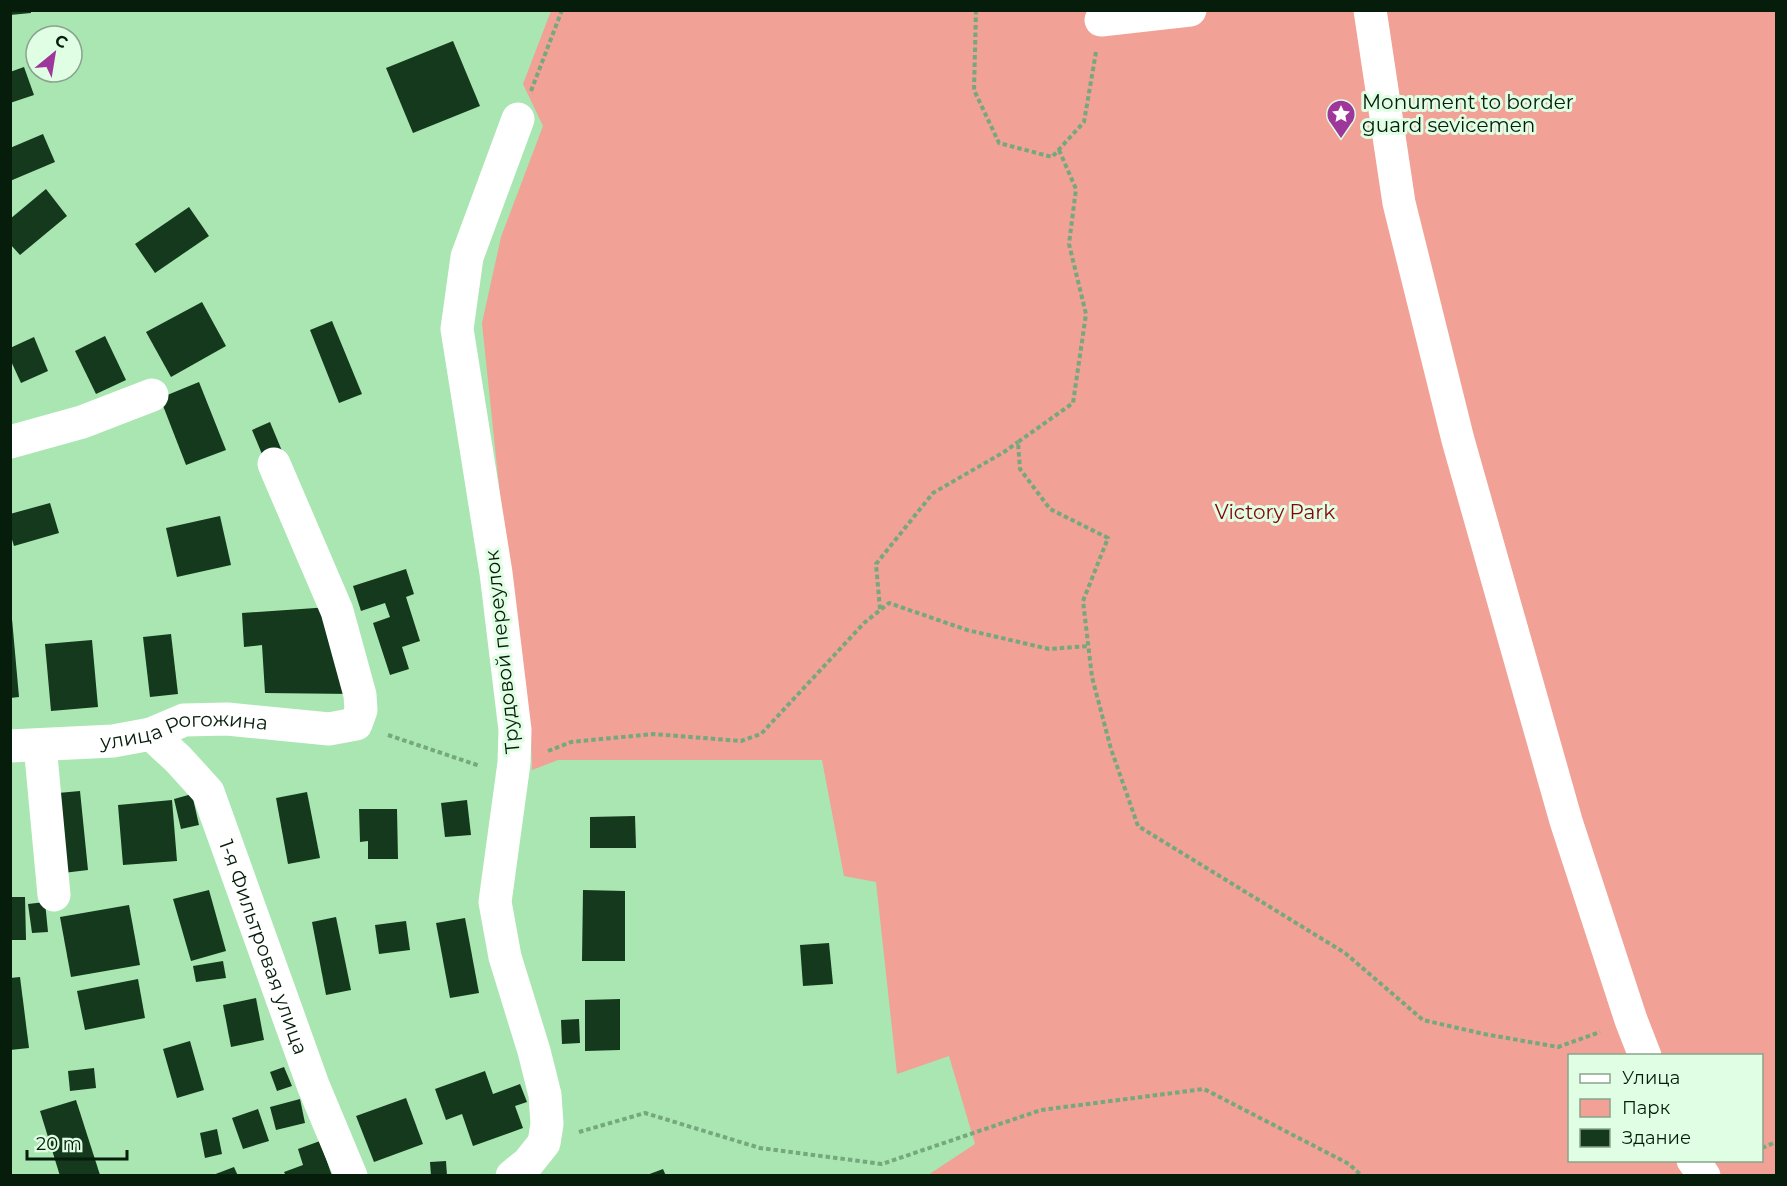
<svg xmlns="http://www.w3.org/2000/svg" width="1787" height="1186" viewBox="0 0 1787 1186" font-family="Montserrat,sans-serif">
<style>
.green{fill:#f1a196;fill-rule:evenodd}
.building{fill:#14391c}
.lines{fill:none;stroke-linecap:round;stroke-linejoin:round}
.path{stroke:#76a87d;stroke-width:4;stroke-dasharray:4.5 3;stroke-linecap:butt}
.minor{stroke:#fff;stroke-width:33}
.labels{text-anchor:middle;stroke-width:6;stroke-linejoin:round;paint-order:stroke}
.poi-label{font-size:20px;fill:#051d0a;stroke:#e0fee3;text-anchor:start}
.park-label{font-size:20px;fill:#850406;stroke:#e0fee3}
.street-label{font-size:20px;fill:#051d0a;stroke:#e0fee3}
</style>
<rect width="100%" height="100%" fill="#a9e6b1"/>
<!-- green -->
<path class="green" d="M551 11H1776V1175H928L975 1144 949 1056 897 1074 876 882 844 876 822 760H558L532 770 531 733 508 572 482 323 501 237 543 126 523 84ZM1570 1056H1762V1160H1570Z"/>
<!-- building -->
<g class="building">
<polygon points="10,10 31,10 31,13 10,15"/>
<polygon points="453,41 480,106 413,133 386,68"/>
<polygon points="24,67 34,95 10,103 10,72"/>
<polygon points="43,134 55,162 10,181 10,148"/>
<polygon points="46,189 67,216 20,255 10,244 10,219"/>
<polygon points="189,207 209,236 155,273 135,244"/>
<polygon points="202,302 226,346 171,377 146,332"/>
<polygon points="332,321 362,394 339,403 310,330"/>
<polygon points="105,336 126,380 96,394 75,351"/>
<polygon points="34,337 48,371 21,383 10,359 10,348"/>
<polygon points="199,382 226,450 186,465 160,398"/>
<polygon points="270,422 282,451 264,459 252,430"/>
<polygon points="50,503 59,533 14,546 10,533 10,514"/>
<polygon points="220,516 231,565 177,577 166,528"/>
<polygon points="406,569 414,594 406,597 420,641 402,647 409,669 390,675 373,623 390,617 385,603 361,611 353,586"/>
<polygon points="330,607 355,694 265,693 262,645 244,647 242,613"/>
<polygon points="12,619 19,697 10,698 10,620"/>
<polygon points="171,634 178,694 150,697 143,637"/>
<polygon points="92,640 98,707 51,711 45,644"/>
<polygon points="80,791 88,870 55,874 47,794"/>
<polygon points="307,792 320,858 288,864 276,798"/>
<polygon points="192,794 199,825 181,829 174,799"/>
<polygon points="172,800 177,861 123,865 118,805"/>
<polygon points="467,800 471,835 445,837 441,803"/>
<polygon points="359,809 397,809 398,859 368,859 368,841 360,842"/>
<polygon points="635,816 636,848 590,848 590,817"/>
<polygon points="209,890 226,951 191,961 173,899"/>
<polygon points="583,890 625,891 625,961 582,961"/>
<polygon points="10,897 25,897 26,940 10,940"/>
<polygon points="45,902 48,932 32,933 28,904"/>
<polygon points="129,905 140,965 71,977 60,917"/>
<polygon points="336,917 351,990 326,995 312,922"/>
<polygon points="465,918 479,993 450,998 436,923"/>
<polygon points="406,921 410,950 379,954 375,925"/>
<polygon points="829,943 833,984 803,986 800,945"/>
<polygon points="223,961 226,978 196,982 193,966"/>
<polygon points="20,977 29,1048 10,1050 10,978"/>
<polygon points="138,979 145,1018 85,1030 77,991"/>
<polygon points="256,998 264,1040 231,1047 223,1005"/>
<polygon points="620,999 620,1050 585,1051 585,1000"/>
<polygon points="579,1019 580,1043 562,1044 561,1020"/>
<polygon points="190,1041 204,1090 177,1098 163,1049"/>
<polygon points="284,1067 292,1086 277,1091 270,1072"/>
<polygon points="94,1068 96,1088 70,1091 68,1071"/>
<polygon points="485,1071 493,1094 520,1084 527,1102 515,1106 523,1128 473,1146 462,1114 446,1120 435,1089"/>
<polygon points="406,1098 423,1144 374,1162 356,1116"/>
<polygon points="300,1099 305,1123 276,1130 270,1107"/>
<polygon points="76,1100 100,1175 98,1176 60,1176 40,1111"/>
<polygon points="258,1109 269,1141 243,1149 232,1118"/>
<polygon points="217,1129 222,1154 205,1158 200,1133"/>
<polygon points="320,1141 332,1176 286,1176 284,1172 303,1165 298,1149"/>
<polygon points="446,1161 447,1176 431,1176 430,1162"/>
<polygon points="234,1167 238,1176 213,1176 213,1175"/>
<polygon points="663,1169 666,1176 647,1176 647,1175"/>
</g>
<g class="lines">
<!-- path -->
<g class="path">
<polyline points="976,10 974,90 999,143 1052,157 1084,122 1096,52"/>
<polyline points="531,91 562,10"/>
<polyline points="1059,150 1076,189 1069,244 1086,314 1073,403 1018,442 1020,469 1050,509 1108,538 1083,601 1092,677 1111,749 1138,826 1345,953 1423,1020 1484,1034 1558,1047 1600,1032"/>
<polyline points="880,609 876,564 933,493 1004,452 1018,442"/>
<polyline points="388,735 480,766"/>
<polyline points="548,751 571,742 653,734 741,741 761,734 864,623 889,603 967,630 1049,649 1089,646"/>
<polyline points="579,1132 645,1113 760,1148 882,1164 1041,1110 1204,1089 1349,1164 1362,1176"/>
<polyline points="1762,1148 1776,1142"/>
</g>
<!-- minor -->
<g class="minor">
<polyline points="1370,10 1399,203 1458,440 1566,821 1631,1020 1645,1056"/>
<polyline points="1101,20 1190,10"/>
<polyline points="10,442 82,422 152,395"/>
<path id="s1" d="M151 734 178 759 208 792 313 1085 351 1176"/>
<polyline points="40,745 54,895"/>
<path id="s2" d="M10 746 113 741 151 734 184 720 227 719 329 729 356 724 361 710 360 695 337 611 274 464"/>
<polyline points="1693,1160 1704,1176"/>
<polyline points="512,1176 528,1163 544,1143 547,1124 545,1095 534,1051 505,957 495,902 514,763 515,730 496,573 457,329 467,257 518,119"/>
</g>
</g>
<!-- icons -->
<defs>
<g id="sight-pin" transform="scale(1.5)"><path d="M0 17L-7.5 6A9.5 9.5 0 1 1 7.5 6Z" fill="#9d379b" stroke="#e0fee3"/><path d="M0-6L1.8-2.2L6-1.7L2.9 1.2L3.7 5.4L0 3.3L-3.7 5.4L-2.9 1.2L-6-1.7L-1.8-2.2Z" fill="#fff"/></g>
</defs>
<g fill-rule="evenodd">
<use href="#sight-pin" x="1341" y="114"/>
</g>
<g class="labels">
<!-- poi labels -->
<g class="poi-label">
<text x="1362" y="109">Monument to border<tspan x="1362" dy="23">guard sevicemen</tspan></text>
</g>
<!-- park labels -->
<g class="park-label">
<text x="1275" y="519">Victory Park</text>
</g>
<!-- street labels -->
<g class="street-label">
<text transform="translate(502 652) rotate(-96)" y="7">Трудовой переулок</text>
<text dy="7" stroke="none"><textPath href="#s2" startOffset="176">улица Рогожина</textPath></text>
<text dy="7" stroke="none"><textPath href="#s1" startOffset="246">1-я Фильтровая улица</textPath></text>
</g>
</g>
<!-- border -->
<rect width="1787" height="1186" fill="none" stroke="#051d0a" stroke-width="24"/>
<!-- legend -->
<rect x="1568" y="1054" width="195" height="108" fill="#e0fee3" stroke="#88a48c" stroke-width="1.5"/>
<rect x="1580" y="1074" width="30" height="9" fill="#ffffff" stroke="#88a48c" stroke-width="1.5"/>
<text x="1622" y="1084" font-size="18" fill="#051d0a">Улица</text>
<rect x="1580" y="1099" width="30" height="18" fill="#f1a196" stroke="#88a48c" stroke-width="1.5"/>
<text x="1622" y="1114" font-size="18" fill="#051d0a">Парк</text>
<rect x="1580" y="1129" width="30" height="18" fill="#14391c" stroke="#88a48c" stroke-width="1.5"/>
<text x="1622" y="1144" font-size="18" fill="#051d0a">Здание</text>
<!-- north arrow -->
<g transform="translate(54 54) rotate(30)"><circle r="28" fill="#e0fee3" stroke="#88a48c" stroke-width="1.5"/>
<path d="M0-4.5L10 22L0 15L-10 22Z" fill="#9d379b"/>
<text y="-9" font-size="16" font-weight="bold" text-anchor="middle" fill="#051d0a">С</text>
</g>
<!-- scale -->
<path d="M27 1150v9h100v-9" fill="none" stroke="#051d0a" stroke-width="3"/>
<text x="36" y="1150" font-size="18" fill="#051d0a" stroke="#e0fee3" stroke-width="4.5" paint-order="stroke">20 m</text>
</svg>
